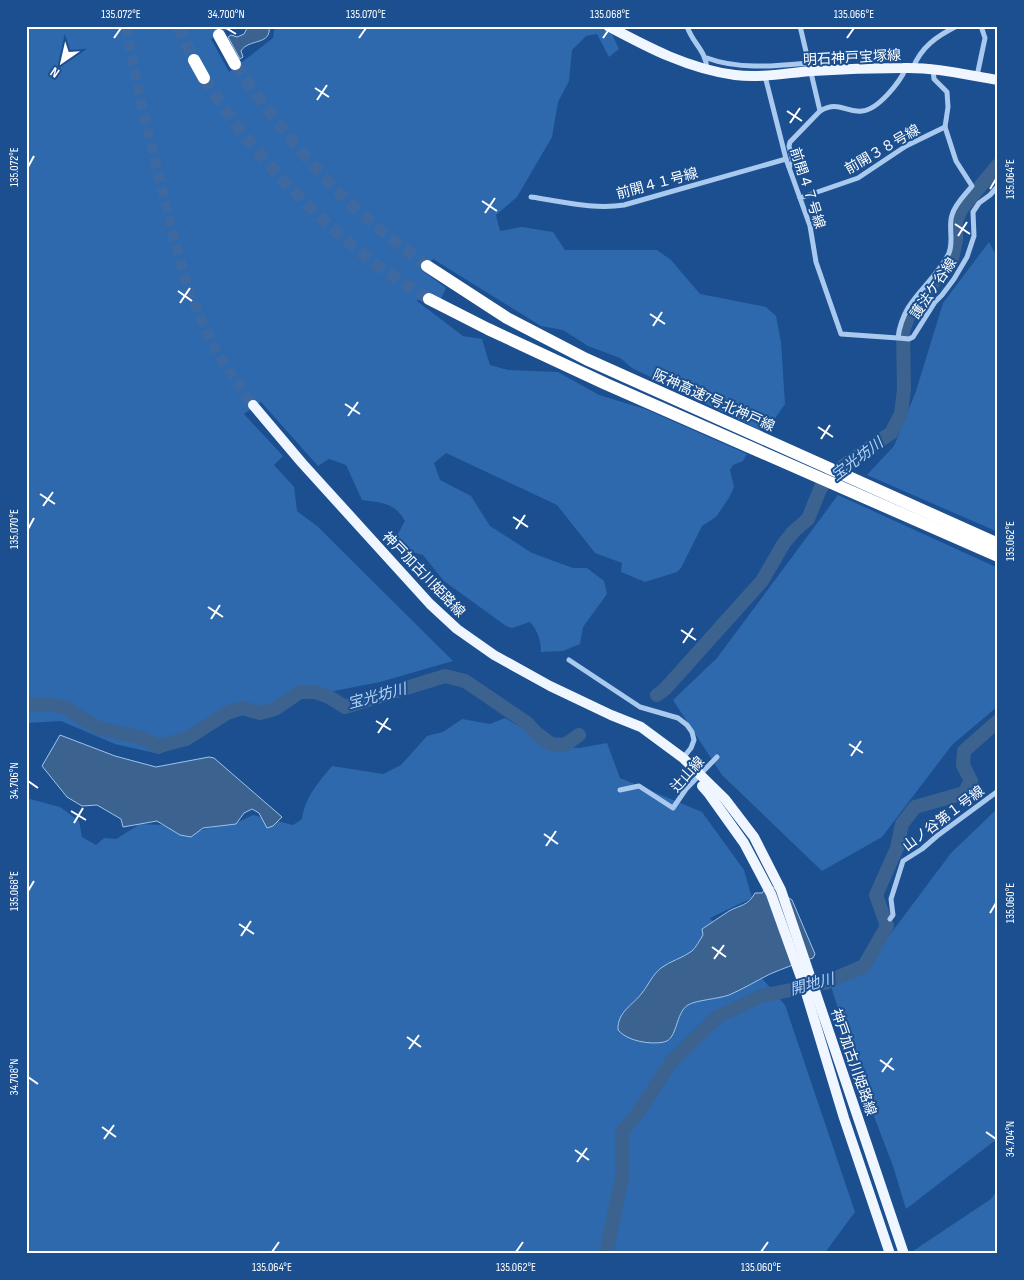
<svg xmlns="http://www.w3.org/2000/svg" width="1024" height="1280" viewBox="0 0 1024 1280" font-family="'Sofia Sans Condensed','Noto Sans JP',sans-serif">
<style>
.green{fill:#2e69ad}
.water{fill:#3c6290;stroke:#9cc4f0}
.lines{fill:none;stroke-linecap:round;stroke-linejoin:round}
.river{stroke:#3c6290;stroke-width:14}
.primary-tunnel{stroke:#3d69a0;stroke-width:10;stroke-dasharray:10 5;stroke-linecap:butt}
.highway-tunnel{stroke:#3d69a0;stroke-width:12;stroke-dasharray:12 6;stroke-linecap:butt}
.street{stroke:#a9c9ee;stroke-width:5}
.primary{stroke:#f0f6ff;stroke-width:10}
.highway{stroke:#fff;stroke-width:12}
.ticks{fill:none;stroke:#fff;stroke-width:2}
.labels{text-anchor:middle;stroke-width:4;stroke-linejoin:round;paint-order:stroke}
.street-label{font-size:14px;fill:#fff;stroke:#1b4f8f}
.water-label{font-size:15px;font-style:italic;fill:#b5d3f5;stroke:#1b4f8f}
.neatline{fill:none;stroke:#fff;stroke-width:2}
.ticks-label{font-size:12px;text-anchor:middle;fill:#fff}
</style>
<rect width="100%" height="100%" fill="#1b4f8f"/>
<!-- green -->
<g class="green">
<path d="M26 26H233L211 39 229 72 273 38 275 26H601L611 32 619 49 609 57 597 34 586 36 572 50 569 81 558 102 552 137 517 197 496 215 500 231 522 227 553 232 565 250H657L671 260 700 294 766 307 776 316 781 342 785 404 774 420 760 430 632 368 620 358 588 346 563 330 541 326 433 259 423 271 446 288 441 299 424 290 417 301 463 336 482 339 490 365 508 370 558 372 599 395 645 409 747 454 743 461 733 465 730 470 734 487 729 498 716 517 702 526 681 568 677 572 645 582 621 572 622 563 595 553 557 505 446 453 434 463 440 480 471 496 490 526 532 553 573 568H587L604 581 607 594 583 627 580 644 563 651 541 652C541 641 538 631 530 622L512 628 506 626 444 581 423 555 395 547 394 541 405 521C394 502 382 503 362 500L346 465 329 459 318 466 261 402 244 414 283 456 274 465 294 487 297 511 317 526 453 661 380 682 329 692 292 694 261 709 226 715 178 747 159 754 115 744 61 721 26 723Z"/>
<polygon points="989,242 998,259 998,532 867,475 894,446 916,391 943,303"/>
<polygon points="838,495 998,568 998,706 952,745 882,837 822,871 722,775 673,700 717,658"/>
<path d="M505 718 556 747 579 748 607 743 620 778 702 812 744 870 752 898 710 918 785 1005 855 1212 824 1254H26V798L60 807 79 821 82 837 96 845 104 838 116 839 140 824 162 825 183 834 238 822 253 815 293 825 302 819C305 797 318 783 332 766L383 774 401 765 427 736 443 732 462 719 490 724Z"/>
<polygon points="998,808 998,1140 993,1142 906,1209 893,1166 859,1077 831,986 877,952 951,853"/>
<polygon points="998,1189 998,1254 914,1254 913,1251 991,1199"/>
</g>
<!-- water -->
<g class="water">
<path d="M248 26H269C272 46 249 38 241 51L243 57 240 59 228 37 231 35 237 37 244 34Z"/>
<polygon points="60,735 115,756 156,767 209,757 214,758 282,817 273,826 267,828 259,813 252,809 244,813 236,824 203,828 191,837 180,835 157,821 123,827 121,819 97,805 82,806 67,797 42,766"/>
<path d="M771 886 792 900 815 954 813 958C798 963 784 968 770 974 756 981 743 989 729 995 718 999 696 1000 688 1005 675 1013 678 1039 664 1042 650 1045 627 1041 618 1030 617 1012 633 1005 642 993 649 984 653 974 661 968 670 961 683 958 692 951 696 947 700 940 703 935L702 929C711 923 720 917 729 911 740 905 748 906 755 893H762L765 889Z"/>
</g>
<g class="lines">
<!-- river -->
<g class="river">
<polyline points="657,695 665,689 762,581 784,543 794,531 808,519 821,487 843,466 891,433 901,414 904,389 903,331 910,312 952,259 956,240 956,221 962,208 998,165"/>
<polyline points="26,704 31,705 54,705 66,708 98,728 138,737 159,746 186,739 227,713 242,708 260,713 275,709 300,692 315,692 329,697 345,707 445,676 465,681 527,723 536,733 551,744 565,745 579,735"/>
<polyline points="606,1254 622,1177 622,1132 635,1117 672,1061 717,1017 761,996 825,983 864,966 887,926 876,895 897,848 902,824 915,807 964,793 971,781 963,765 964,751 998,721"/>
</g>
<!-- primary-tunnel -->
<polyline class="primary-tunnel" points="126,26 140,99 175,242 190,295 218,355 253,405"/>
<!-- highway-tunnel -->
<g class="highway-tunnel">
<polyline points="178,26 194,60"/>
<path d="M235 64C269 113 305 161 350 203 374 226 401 246 427 266"/>
<polyline points="204,78 238,128 280,177 328,225 379,267 429,299"/>
</g>
<!-- street -->
<g class="street">
<path d="M687 26C692 43 706 50 707 69"/>
<path d="M707 58C739 70 775 66 808 63"/>
<path d="M913 68C921 47 937 36 957 26"/>
<path d="M765 76 786 159 810 226 816 262 841 334 898 338C903 297 934 285 949 253 954 241 948 227 952 215 955 204 965 195 972 186L956 161 945 127 948 107 947 92 934 79 933 69"/>
<polyline points="977,76 985,38 981,26"/>
<path d="M820 111C839 100 845 113 862 111 878 110 900 82 906 68"/>
<polyline points="789,167 793,162 789,146 790,142 820,111 800,26"/>
<path d="M531 197C561 201 593 210 624 205L786 159"/>
<polyline points="800,198 858,178 906,146 945,127"/>
<polyline points="899,338 909,339 913,337 935,302 942,295 954,279 967,257 974,236 973,212 979,203 990,195 998,186"/>
<polyline points="569,660 640,707 678,718 687,725 692,732 694,740 691,748 683,758"/>
<polyline points="620,790 639,786 673,808 686,789 717,757"/>
<polyline points="890,919 893,915 891,899 903,861 922,849 937,836 998,791"/>
</g>
<!-- primary -->
<g class="primary">
<path d="M608 26C649 48 689 69 735 75 761 78 786 73 812 71 842 69 873 68 903 68 935 67 967 75 998 80"/>
<polyline points="253,405 302,463 430,604 457,629 494,655 550,686 611,715 641,727 683,758 725,799 754,837 781,890 904,1254"/>
<polyline points="702,786 709,794 744,843 771,894 804,986 844,1118 890,1254"/>
</g>
<!-- highway -->
<g class="highway">
<polyline points="219,35 235,64"/>
<polyline points="194,60 204,78"/>
<polyline points="427,266 507,318 586,359 998,544"/>
<polyline points="429,299 488,329 606,384 998,556"/>
</g>
</g>
<!-- ticks -->
<path class="ticks" d="M226 28 236 34M114 38 121 28M359 38 366 28M603 38 610 28M847 38 854 28M315 88 329 97M317 100 327 85M787 111 802 121M790 123 800 108M28 167 34 156M990 189 996 179M482 201 497 211M485 213 495 198M955 224 970 234M958 236 967 222M178 291 192 301M180 303 190 288M650 314 665 324M653 326 662 312M345 404 360 414M348 416 358 402M818 427 833 437M821 439 830 425M40 494 55 504M43 506 53 492M513 517 528 527M28 529 34 518M516 529 525 515M990 551 996 541M208 607 223 617M211 619 220 605M681 630 696 640M683 643 693 628M376 721 391 730M378 733 388 718M849 744 863 753M851 756 861 741M28 781 38 788M71 811 86 820M74 823 83 808M544 834 558 844M546 846 556 831M28 891 34 881M990 913 996 903M239 924 254 934M241 936 251 921M712 947 726 957M714 959 724 945M407 1037 421 1047M409 1049 419 1035M880 1060 894 1070M882 1072 892 1058M28 1077 38 1084M102 1127 116 1137M986 1132 996 1139M104 1139 114 1125M575 1150 589 1160M577 1162 587 1148M272 1252 279 1242M516 1252 523 1242M761 1252 768 1242"/>
<g class="labels">
<!-- street labels -->
<g class="street-label">
<text transform="translate(852 57) rotate(-3)" y="5">明石神戸宝塚線</text>
<text transform="translate(882 149) rotate(-30)" y="5">前開３８号線</text>
<text transform="translate(657 183) rotate(-15)" y="5">前開４１号線</text>
<text transform="translate(808 188) rotate(72)" y="5">前開４７号線</text>
<text transform="translate(933 288) rotate(-56)" y="5">護法ケ谷線</text>
<text transform="translate(714 400) rotate(24)" y="5">阪神高速7号北神戸線</text>
<text transform="translate(424 574) rotate(46)" y="5">神戸加古川姫路線</text>
<text transform="translate(687 774) rotate(-48)" y="5">辻山線</text>
<text transform="translate(943 818) rotate(-37)" y="5">山ノ谷第１号線</text>
<text transform="translate(854 1062) rotate(71)" y="5">神戸加古川姫路線</text>
</g>
<!-- water labels -->
<g class="water-label">
<text transform="translate(857 459) rotate(-37)" y="5">宝光坊川</text>
<text transform="translate(377 696) rotate(-15)" y="5">宝光坊川</text>
<text transform="translate(812 984) rotate(-15)" y="5">開地川</text>
</g>
</g>
<!-- border -->
<rect width="1024" height="1280" fill="none" stroke="#1b4f8f" stroke-width="55"/>
<!-- north arrow -->
<g transform="translate(62 62) rotate(214)" stroke="#1b4f8f" stroke-width="4" paint-order="stroke">
<path d="M0-4L9 19L0 12L-9 19Z" fill="#ffffff"/>
<text y="-8" font-size="14" font-weight="bold" text-anchor="middle" fill="#ffffff">N</text>
</g>
<rect x="28" y="28" width="968" height="1224" class="neatline"/>
<g class="ticks-label">
<text x="121" y="18">135.072°E</text>
<text x="226" y="18">34.700°N</text>
<text x="366" y="18">135.070°E</text>
<text x="610" y="18">135.068°E</text>
<text x="854" y="18">135.066°E</text>
<text transform="translate(14 167) rotate(-90)" y="4">135.072°E</text>
<text transform="translate(1010 179) rotate(-90)" y="4">135.064°E</text>
<text transform="translate(14 529) rotate(-90)" y="4">135.070°E</text>
<text transform="translate(1010 541) rotate(-90)" y="4">135.062°E</text>
<text transform="translate(14 781) rotate(-90)" y="4">34.706°N</text>
<text transform="translate(14 891) rotate(-90)" y="4">135.068°E</text>
<text transform="translate(1010 903) rotate(-90)" y="4">135.060°E</text>
<text transform="translate(14 1077) rotate(-90)" y="4">34.708°N</text>
<text transform="translate(1010 1139) rotate(-90)" y="4">34.704°N</text>
<text x="272" y="1271">135.064°E</text>
<text x="516" y="1271">135.062°E</text>
<text x="761" y="1271">135.060°E</text>
</g>
</svg>
